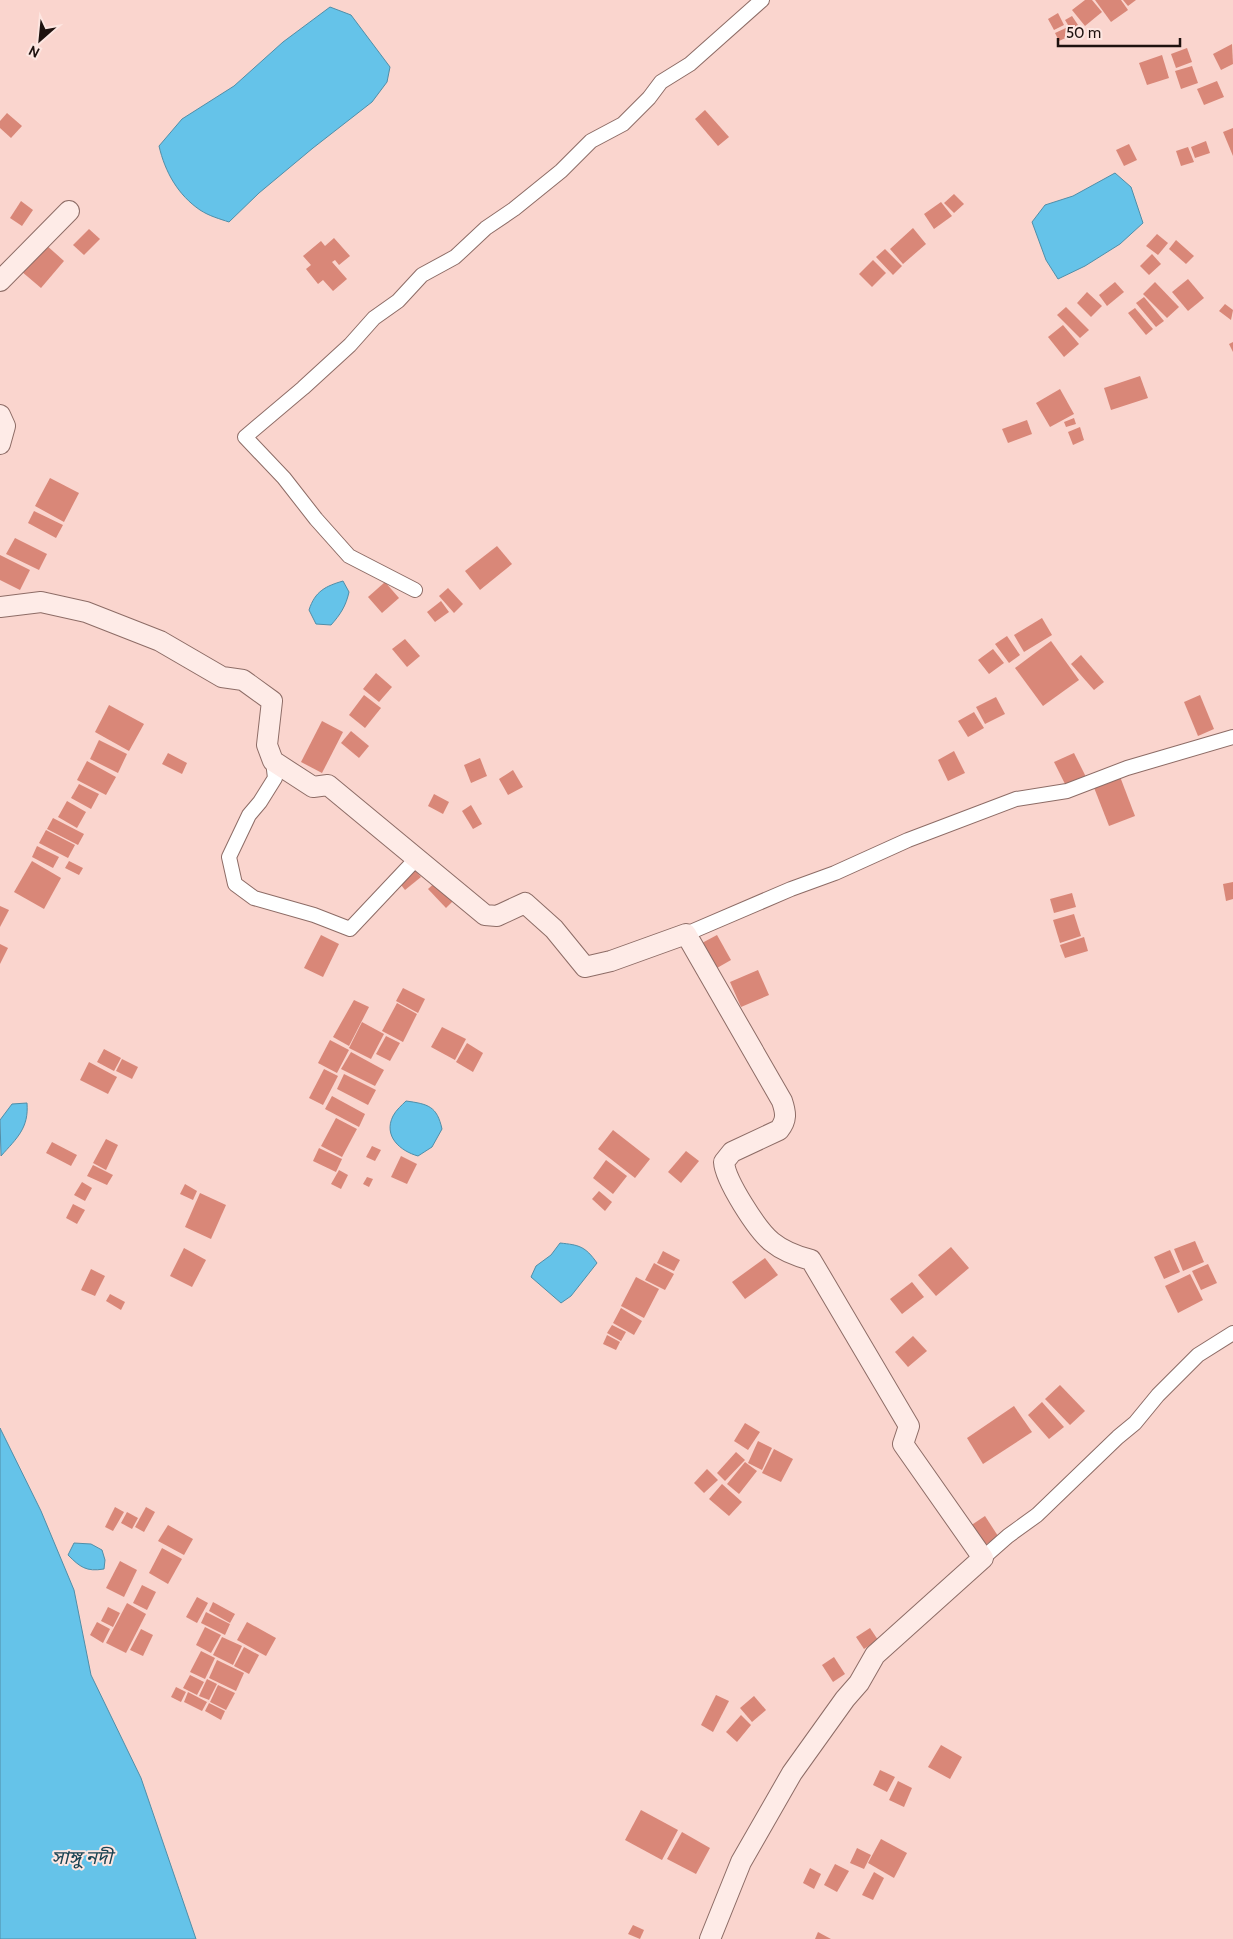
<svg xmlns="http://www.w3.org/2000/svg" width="1233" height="1939" viewBox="0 0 1233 1939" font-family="Cabin,'Noto Sans Bengali',sans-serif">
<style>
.water{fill:#65c3e9;stroke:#508ea8}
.building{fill:#d98778}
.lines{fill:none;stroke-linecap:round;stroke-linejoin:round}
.minor-casing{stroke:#8d6c66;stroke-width:16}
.secondary-casing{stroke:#8d6c66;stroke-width:22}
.minor{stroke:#fff;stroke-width:14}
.secondary{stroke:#feebe7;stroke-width:20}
.labels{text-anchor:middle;stroke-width:4;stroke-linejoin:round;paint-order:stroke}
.water-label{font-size:19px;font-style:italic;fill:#184252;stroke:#fde6e1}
</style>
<rect width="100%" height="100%" fill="#fad5ce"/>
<!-- water -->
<g class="water">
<path d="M330 7 351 15 390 67 387 82 372 102 313 148 259 193 229 222C220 219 209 216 200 210 178 195 165 172 159 146L182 119 234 86 283 42Z"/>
<polygon points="1115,173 1131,187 1143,223 1120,244 1085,266 1058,279 1046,260 1032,222 1045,205 1073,196"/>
<path d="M343 581 349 592C346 606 340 615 331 625L316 624 309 610C315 591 326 586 343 581Z"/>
<path d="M406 1101C428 1104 437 1106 442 1129L432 1147 418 1156C400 1151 383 1136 393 1116 396 1110 402 1105 406 1101Z"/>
<path d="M27 1103C29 1128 17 1138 1 1156L0 1120 12 1104Z"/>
<path d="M560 1243C579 1245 585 1246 597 1263L571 1296 561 1303 531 1277 536 1266 551 1255Z"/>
<polygon points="0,1428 41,1511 74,1590 91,1675 141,1778 196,1939 0,1939"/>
<path d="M74 1543 91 1544 102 1550 105 1560 104 1569C86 1572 80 1567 68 1555Z"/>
</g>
<!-- building -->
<g class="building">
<polygon points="1085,0 1092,0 1102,12 1085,26 1072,10"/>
<polygon points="1095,0 1121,0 1128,10 1111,22"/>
<polygon points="1123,0 1136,0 1128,6"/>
<polygon points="1058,13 1064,25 1054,30 1048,19"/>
<polygon points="1072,16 1080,28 1073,33 1065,20"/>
<polygon points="1068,27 1072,35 1059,41 1055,33"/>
<polygon points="1232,44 1233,64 1221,70 1213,54"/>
<polygon points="1187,48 1192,62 1176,68 1171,54"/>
<polygon points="1162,55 1169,78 1147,85 1139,63"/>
<polygon points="1192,66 1198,83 1181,89 1175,71"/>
<polygon points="1217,81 1224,97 1204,105 1197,89"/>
<polygon points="705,110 729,137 718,146 695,119"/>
<polygon points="7,113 22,126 11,138 0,128 0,121"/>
<polygon points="1233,128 1233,156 1223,132"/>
<polygon points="1206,141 1210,153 1195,158 1191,147"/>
<polygon points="1129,144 1137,160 1124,166 1116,150"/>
<polygon points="1188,147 1194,162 1181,166 1176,151"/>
<polygon points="954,194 964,204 954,213 944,203"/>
<polygon points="21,201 33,210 22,226 10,218"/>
<polygon points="941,202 952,216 934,229 924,214"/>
<polygon points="913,228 926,244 903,264 890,249"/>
<polygon points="89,229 100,239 84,255 73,245"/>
<polygon points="1157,234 1168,243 1158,255 1146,246"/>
<polygon points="334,238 350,256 339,265 335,260 332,262 347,279 333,291 323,280 318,284 306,269 311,265 303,256 321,241 325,246"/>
<polygon points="1176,240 1194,256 1186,264 1169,249"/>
<polygon points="45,244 64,261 41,288 21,271"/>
<polygon points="885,249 902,266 893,275 876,257"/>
<polygon points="1152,254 1161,264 1149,275 1140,266"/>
<polygon points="873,260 886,273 872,287 859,274"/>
<polygon points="1188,279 1204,298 1188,311 1172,292"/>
<polygon points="1115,282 1124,292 1107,306 1099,295"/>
<polygon points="1155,282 1179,307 1167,318 1143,294"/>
<polygon points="1087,292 1102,306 1091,317 1077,303"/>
<polygon points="1144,297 1164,321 1156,327 1136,303"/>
<polygon points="1225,304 1233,310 1231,320 1219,311"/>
<polygon points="1066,307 1089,330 1080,338 1057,315"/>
<polygon points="1135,308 1153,329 1146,335 1128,313"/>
<polygon points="1063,325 1079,344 1064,357 1048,337"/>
<polygon points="1233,342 1233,352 1229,344"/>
<polygon points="1140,376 1148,398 1111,410 1104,388"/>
<polygon points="1060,389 1074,414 1050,427 1036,403"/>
<polygon points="1074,418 1076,424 1066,427 1064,422"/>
<polygon points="1027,420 1032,434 1008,443 1002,429"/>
<polygon points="1080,427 1084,440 1073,445 1068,432"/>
<polygon points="50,478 79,493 64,522 35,506"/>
<polygon points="34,511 63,525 56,538 28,523"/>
<polygon points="15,538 47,554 39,570 6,554"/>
<polygon points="497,546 512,564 480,590 465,571"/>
<polygon points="0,555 30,570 20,590 0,580"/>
<polygon points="385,582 399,598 382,613 368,597"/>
<polygon points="448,588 463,604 454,613 439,596"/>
<polygon points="441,601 449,612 435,622 427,612"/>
<polygon points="1042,618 1052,635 1024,652 1014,635"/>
<polygon points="1007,636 1020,655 1009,663 995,644"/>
<polygon points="405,639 420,656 407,667 392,649"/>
<polygon points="1051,641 1079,680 1043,706 1015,668"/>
<polygon points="993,649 1004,663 989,674 978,660"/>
<polygon points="1081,655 1104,682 1094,690 1071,664"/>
<polygon points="376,673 392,687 379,702 363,689"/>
<polygon points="364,695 381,708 365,728 349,715"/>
<polygon points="1200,695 1214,729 1198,736 1184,702"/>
<polygon points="996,697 1005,714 985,724 976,707"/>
<polygon points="109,705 144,724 129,751 95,732"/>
<polygon points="974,712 984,728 968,737 958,721"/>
<polygon points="322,721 343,732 322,773 301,762"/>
<polygon points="351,731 369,746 359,758 341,743"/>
<polygon points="99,740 127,754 118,773 90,759"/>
<polygon points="954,751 965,773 948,781 938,760"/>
<polygon points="168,753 187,763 182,774 162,764"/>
<polygon points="1074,753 1086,777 1066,786 1054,762"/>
<polygon points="480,758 487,776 471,783 464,765"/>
<polygon points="87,761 116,777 106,795 77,780"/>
<polygon points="513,770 523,787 508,795 499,779"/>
<polygon points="1119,774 1135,816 1109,826 1093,785"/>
<polygon points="79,784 99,794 91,809 71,798"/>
<polygon points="434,794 449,802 443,814 428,806"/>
<polygon points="67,801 86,812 77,828 58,817"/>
<polygon points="471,805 482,824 473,829 462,811"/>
<polygon points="53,818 84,834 78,845 47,829"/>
<polygon points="46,830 75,845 68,858 39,843"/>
<polygon points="37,846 59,857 53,868 32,857"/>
<polygon points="32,861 61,878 44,909 14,892"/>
<polygon points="69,861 83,868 79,875 65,868"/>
<polygon points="414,869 421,877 405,890 398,881"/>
<polygon points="438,880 456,898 446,908 428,889"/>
<polygon points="1233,882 1233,899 1226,901 1223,884"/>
<polygon points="1072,893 1076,907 1054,913 1050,899"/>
<polygon points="0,906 9,910 0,927"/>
<polygon points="1074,914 1081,936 1060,943 1053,920"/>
<polygon points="321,935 339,944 323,977 304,968"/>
<polygon points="717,935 731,960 717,968 702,943"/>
<polygon points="1084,937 1088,951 1065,958 1060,945"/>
<polygon points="0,944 8,948 0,964"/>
<polygon points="758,970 769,995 741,1007 730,982"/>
<polygon points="403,988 425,999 418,1013 396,1001"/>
<polygon points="354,1000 369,1007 349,1046 333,1037"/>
<polygon points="397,1003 417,1014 403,1042 382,1031"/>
<polygon points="362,1022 384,1034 371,1059 349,1048"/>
<polygon points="442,1027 466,1039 455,1060 431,1047"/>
<polygon points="386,1036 400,1043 390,1061 376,1054"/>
<polygon points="330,1040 349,1050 337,1073 318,1063"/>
<polygon points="467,1043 483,1053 473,1072 456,1062"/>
<polygon points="104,1049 121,1058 114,1071 97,1062"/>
<polygon points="351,1052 384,1070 375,1086 341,1069"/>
<polygon points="122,1059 138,1067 132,1079 116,1071"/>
<polygon points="89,1062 117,1077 108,1094 80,1080"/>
<polygon points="324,1069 338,1076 323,1105 309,1098"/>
<polygon points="344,1074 376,1090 368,1105 337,1089"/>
<polygon points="332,1096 365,1114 359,1127 325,1109"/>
<polygon points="336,1118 357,1129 342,1157 321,1146"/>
<polygon points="613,1130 650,1159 635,1178 598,1149"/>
<polygon points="106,1139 118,1145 106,1170 93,1163"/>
<polygon points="52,1142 77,1155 71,1166 46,1153"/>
<polygon points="372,1146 381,1150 375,1161 366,1157"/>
<polygon points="319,1148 342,1159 336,1172 313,1161"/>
<polygon points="686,1151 699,1161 681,1183 668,1172"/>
<polygon points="401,1156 417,1164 407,1184 391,1177"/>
<polygon points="606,1160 627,1176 613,1194 593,1178"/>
<polygon points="93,1165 113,1175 107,1185 87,1176"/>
<polygon points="339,1170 348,1175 341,1189 331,1184"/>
<polygon points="367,1177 373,1179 369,1187 363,1184"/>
<polygon points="82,1182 92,1188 85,1201 74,1195"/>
<polygon points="185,1184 197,1191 193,1200 180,1194"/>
<polygon points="599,1191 612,1202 605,1211 592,1199"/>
<polygon points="200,1193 226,1205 211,1239 185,1227"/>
<polygon points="73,1204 85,1210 77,1224 66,1218"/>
<polygon points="1195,1241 1204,1262 1183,1271 1174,1249"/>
<polygon points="951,1247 969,1268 936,1296 918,1275"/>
<polygon points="184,1248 206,1260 192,1287 170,1276"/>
<polygon points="1170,1250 1180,1272 1164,1279 1154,1257"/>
<polygon points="663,1251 680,1260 674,1271 657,1263"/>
<polygon points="765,1258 778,1275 745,1299 732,1282"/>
<polygon points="654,1263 674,1274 665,1290 645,1280"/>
<polygon points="1208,1264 1217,1283 1201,1290 1192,1271"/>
<polygon points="91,1269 105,1276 95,1296 81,1290"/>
<polygon points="1190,1274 1203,1300 1178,1313 1165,1286"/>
<polygon points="636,1277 659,1289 644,1318 621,1306"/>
<polygon points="912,1282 924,1297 902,1314 890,1299"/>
<polygon points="110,1294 125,1302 121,1310 106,1301"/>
<polygon points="621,1308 642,1321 634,1335 613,1323"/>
<polygon points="612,1325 626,1332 621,1341 607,1333"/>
<polygon points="607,1335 620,1342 616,1350 603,1344"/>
<polygon points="913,1336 927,1351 908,1367 895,1352"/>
<polygon points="1060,1385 1085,1411 1070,1425 1045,1399"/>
<polygon points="1042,1402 1064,1427 1049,1439 1028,1415"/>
<polygon points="1014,1406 1032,1432 983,1464 967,1438"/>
<polygon points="745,1423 760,1432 748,1450 734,1441"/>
<polygon points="758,1441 772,1448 762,1470 748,1463"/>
<polygon points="774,1449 793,1459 781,1482 762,1473"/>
<polygon points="736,1452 745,1460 725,1481 717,1473"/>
<polygon points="745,1462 757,1471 739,1494 727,1484"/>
<polygon points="707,1469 718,1480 704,1493 694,1483"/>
<polygon points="722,1484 742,1502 729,1516 709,1499"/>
<polygon points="115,1507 124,1512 113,1531 105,1527"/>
<polygon points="146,1507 155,1512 144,1532 135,1527"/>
<polygon points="127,1512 138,1518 132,1529 121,1523"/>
<polygon points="985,1516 998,1536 984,1546 970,1526"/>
<polygon points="168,1525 193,1539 184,1555 158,1541"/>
<polygon points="162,1548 182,1559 168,1584 149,1573"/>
<polygon points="120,1561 137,1570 124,1597 106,1588"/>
<polygon points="142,1585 156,1592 147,1610 133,1603"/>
<polygon points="197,1597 208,1603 197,1623 186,1617"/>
<polygon points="213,1602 235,1614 230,1623 209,1611"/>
<polygon points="127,1603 146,1614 126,1653 106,1643"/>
<polygon points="108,1607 120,1613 113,1627 101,1621"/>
<polygon points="206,1612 230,1624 225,1635 201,1623"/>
<polygon points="97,1622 110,1629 103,1643 90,1635"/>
<polygon points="247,1622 276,1638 266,1656 237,1640"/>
<polygon points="205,1627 221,1635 211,1653 196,1645"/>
<polygon points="870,1628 878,1640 864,1649 856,1637"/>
<polygon points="141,1629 153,1635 143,1656 130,1650"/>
<polygon points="222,1637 242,1646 233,1665 213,1655"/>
<polygon points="244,1647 259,1655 249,1674 234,1666"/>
<polygon points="201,1651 215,1658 205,1679 190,1672"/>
<polygon points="834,1657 845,1674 833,1682 822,1665"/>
<polygon points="217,1660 244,1673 236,1691 209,1678"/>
<polygon points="190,1675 204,1682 197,1695 183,1688"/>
<polygon points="207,1679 217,1684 209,1700 199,1696"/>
<polygon points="218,1685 235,1693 226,1710 210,1702"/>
<polygon points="176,1687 186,1692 181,1702 171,1697"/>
<polygon points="188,1692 207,1702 202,1711 184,1702"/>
<polygon points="716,1695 729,1701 713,1732 701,1725"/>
<polygon points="754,1696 766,1710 752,1722 740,1708"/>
<polygon points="209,1703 225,1711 221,1720 205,1711"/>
<polygon points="741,1715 751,1725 737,1742 726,1732"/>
<polygon points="941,1745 962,1757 950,1779 928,1767"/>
<polygon points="880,1770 895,1777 887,1792 873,1785"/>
<polygon points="898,1781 912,1788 904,1807 889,1800"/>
<polygon points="641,1810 678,1830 662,1860 625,1840"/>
<polygon points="682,1832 710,1848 696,1874 667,1859"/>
<polygon points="881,1839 907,1853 894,1878 868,1863"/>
<polygon points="857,1848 871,1855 864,1869 850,1863"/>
<polygon points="835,1864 849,1871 837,1892 824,1885"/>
<polygon points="810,1868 821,1874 814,1889 803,1883"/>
<polygon points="874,1872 884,1878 873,1900 862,1895"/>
<polygon points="633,1925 644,1930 640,1939 628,1934"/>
<polygon points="818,1932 831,1939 815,1939"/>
</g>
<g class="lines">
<!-- minor casing -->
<g class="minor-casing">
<g id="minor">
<polyline points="415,590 349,556 316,519 284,478 245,437 303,388 350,345 374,318 398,301 422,275 455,257 486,228 514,209 561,171 591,141 623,124 649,98 661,82 690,64 762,0"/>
<polyline points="273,761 275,778 260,802 249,815 229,857 235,884 254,898 314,915 350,929 416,859"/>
<polyline points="686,934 791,889 835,873 908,840 1016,799 1067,791 1127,768 1233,737"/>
<polyline points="983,1558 1008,1536 1037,1515 1118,1437 1135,1423 1158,1395 1198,1355 1233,1333"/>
</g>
</g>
<!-- secondary casing -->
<g class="secondary-casing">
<g id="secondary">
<polyline points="0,281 69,211"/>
<polyline points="0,415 5,426 0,444"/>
<path d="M0 607 41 602 86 612 160 641 222 677 243 680 272 701 267 745 273 761 313 787 328 785 485 915 497 916 525 903 554 929 585 967 611 961 686 934 782 1101C786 1113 787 1120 779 1130L732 1152 724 1162C725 1180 757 1230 772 1242 783 1251 796 1256 811 1260L909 1426 903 1444 983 1558 875 1655 859 1683 845 1699 792 1773 741 1862 710 1939"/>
</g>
</g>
<!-- minor -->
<use href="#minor" class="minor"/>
<!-- secondary -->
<use href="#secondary" class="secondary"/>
</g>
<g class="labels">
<!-- water labels -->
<g class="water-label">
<text x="82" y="1864">সাঙ্গু নদী</text>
</g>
</g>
<!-- north arrow -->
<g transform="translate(40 40) rotate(207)" stroke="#fde6e1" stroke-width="4" paint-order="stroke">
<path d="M0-4L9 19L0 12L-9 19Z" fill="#1e120f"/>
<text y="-8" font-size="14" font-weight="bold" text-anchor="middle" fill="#1e120f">N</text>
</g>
<!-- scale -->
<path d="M1058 38v8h122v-8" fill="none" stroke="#1e120f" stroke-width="2.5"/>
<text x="1066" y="38" font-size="15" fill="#1e120f" stroke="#fde6e1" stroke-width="4" paint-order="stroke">50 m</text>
</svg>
